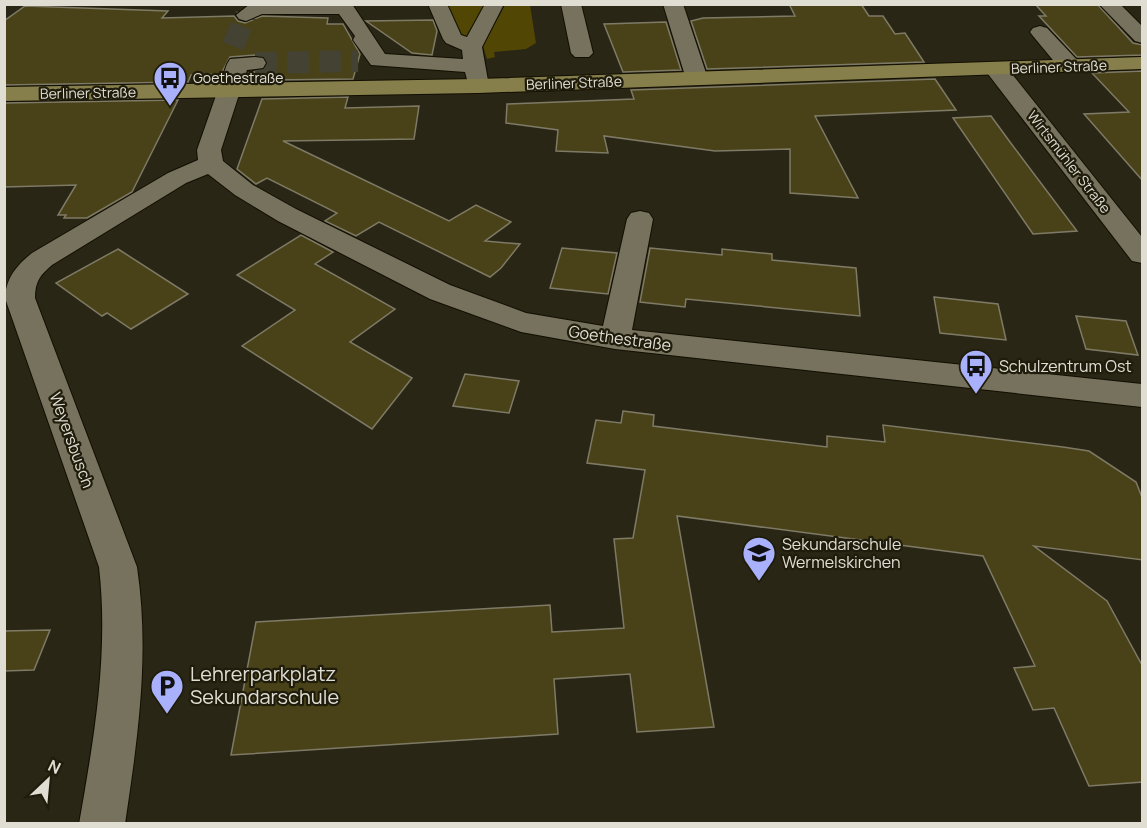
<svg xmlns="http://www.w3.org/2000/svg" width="1147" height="828" viewBox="0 0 1147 828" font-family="Manrope,sans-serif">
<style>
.green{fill:#514603}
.building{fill:#494218;stroke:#7e7a66;stroke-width:1.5}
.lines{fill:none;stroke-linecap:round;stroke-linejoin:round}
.minor-tunnel{stroke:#444232;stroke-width:22;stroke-dasharray:22 10;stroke-linecap:butt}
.minor-casing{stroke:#120f02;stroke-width:2}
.major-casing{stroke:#120f02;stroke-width:2}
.minor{fill:#76725e;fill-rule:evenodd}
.major{fill:#877f4b;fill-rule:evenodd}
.labels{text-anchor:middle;stroke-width:4.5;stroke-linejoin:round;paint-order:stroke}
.far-street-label{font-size:14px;fill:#e0ded3;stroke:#1f1c0b}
.far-poi-label{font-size:14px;fill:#e0ded3;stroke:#1f1c0b;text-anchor:start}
.street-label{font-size:16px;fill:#e0ded3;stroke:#1f1c0b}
.poi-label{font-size:16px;fill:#e0ded3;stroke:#1f1c0b;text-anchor:start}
.near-poi-label{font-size:20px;fill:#e0ded3;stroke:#1f1c0b;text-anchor:start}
</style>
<rect width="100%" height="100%" fill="#292615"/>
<!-- green -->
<g class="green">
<polygon points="445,5 485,5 465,38 461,38"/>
<polygon points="505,5 530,5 536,43 526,49 494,52 495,57 487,59 483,46"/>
</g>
<!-- building -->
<g class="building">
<polygon points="789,4 861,4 869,16 883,16 895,34 905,33 924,62 707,69 691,21 703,18 795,16"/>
<polygon points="1035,4 1097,4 1133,43 1143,45 1143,55 1077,57 1039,16 1046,16"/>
<polygon points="25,6 168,11 162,18 234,16 238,21 245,23 262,16 328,18 327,24 343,24 360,54 353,79 269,80 271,73 248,73 263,70 268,64 265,57 255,55 230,57 221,74 191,75 188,82 4,85 4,21"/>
<polygon points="433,20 437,31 432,55 412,53 366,21"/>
<polygon points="666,22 681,70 623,72 604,24"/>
<polygon points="1143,71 1143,181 1084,114 1129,112 1092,73"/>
<polygon points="935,79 956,110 815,116 858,198 790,193 790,149 715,151 604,136 608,153 556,151 558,130 506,123 507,104 634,99 631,90"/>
<polygon points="348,97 345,108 419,106 414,139 283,141 449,221 476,205 511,222 485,241 520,244 501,268 490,277 379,222 356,236 325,221 337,213 267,178 256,184 237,169 262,99"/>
<polygon points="178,100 132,192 87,218 64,218 66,215 58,215 76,185 4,187 4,103"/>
<polygon points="991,116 1010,142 1077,231 1033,234 953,118"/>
<polygon points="301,235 333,252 315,264 395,309 350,342 412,378 372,429 242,346 295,310 237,275"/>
<polygon points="562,248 617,253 608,294 550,288"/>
<polygon points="650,248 722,255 722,249 772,254 772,260 856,268 860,316 686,299 685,307 640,302"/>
<polygon points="118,249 188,294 131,329 107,313 102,316 56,283"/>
<polygon points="934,297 998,304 1006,340 940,333"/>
<polygon points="1076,316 1126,321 1138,355 1086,349"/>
<polygon points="465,374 519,381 509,413 453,406"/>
<polygon points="623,411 654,415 653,426 827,447 827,436 885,442 883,425 1063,447 1089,451 1136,482 1143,500 1143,560 1034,546 1107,601 1143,667 1143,782 1089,786 1054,708 1033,710 1014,668 1035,666 983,556 677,516 714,727 637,732 630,674 554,679 558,734 231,755 256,622 550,605 552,632 624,628 614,539 633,538 645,470 587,463 596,420 621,423"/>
<polygon points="50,630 34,670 4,671 4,631"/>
</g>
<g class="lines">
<!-- minor-tunnel -->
<g class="minor-tunnel">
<polyline points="233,46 246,15"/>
<polyline points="255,63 358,61"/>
</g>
<!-- minor casing -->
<g class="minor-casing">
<g id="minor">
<polygon points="250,4 352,4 385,54 463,59 462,50 446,43 443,39 428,4 447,4 461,35 467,37 485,4 504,4 482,47 489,86 486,91 470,91 465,72 371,65 353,40 355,36 339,14 262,14 246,21 239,19 236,15"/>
<polygon points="561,4 581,4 593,53 589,57 575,57 571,53"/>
<polygon points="663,4 683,4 708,79 705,84 689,84 686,79"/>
<polygon points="1099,4 1120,4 1142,26 1142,43 1135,41"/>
<polygon points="1040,26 1047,28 1078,61 1081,66 1078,71 1062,71 1033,36 1030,32 1033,28"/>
<path d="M255 57 263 58 266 63 263 68 247 70 221 150 223 161 253 185 296 209 450 285 526 313 603 326 627 219 631 213 640 211 649 213 653 219 632 330 1142 384V407L615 349 521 332 430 299 278 221 235 195 208 174 186 183 52 265C40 275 35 282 35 298L137 567C150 654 138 737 125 824H79C94 738 109 654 99 567L5 298C6 278 17 265 32 253L168 173 198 160 197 150 227 64 230 59Z"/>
<polygon points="996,63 1004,64 1142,237 1142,263 1132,261 988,74 985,69 988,64"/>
</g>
</g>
<!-- major casing -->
<g class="major-casing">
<polygon id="major" points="1142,57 1142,69 478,93 4,101 4,87 478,79"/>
</g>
<!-- minor -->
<use href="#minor" class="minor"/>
<!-- major -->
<use href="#major" class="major"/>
</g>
<!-- icons -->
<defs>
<g id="bus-pin" transform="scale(1.725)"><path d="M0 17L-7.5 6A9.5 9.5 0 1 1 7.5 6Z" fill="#a9b0fc" stroke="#1f1c0b"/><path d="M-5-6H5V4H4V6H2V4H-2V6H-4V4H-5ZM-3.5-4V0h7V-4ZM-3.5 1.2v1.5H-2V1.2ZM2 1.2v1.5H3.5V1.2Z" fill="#111"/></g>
<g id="school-pin" transform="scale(1.725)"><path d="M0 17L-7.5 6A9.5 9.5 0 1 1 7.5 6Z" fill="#a9b0fc" stroke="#1f1c0b"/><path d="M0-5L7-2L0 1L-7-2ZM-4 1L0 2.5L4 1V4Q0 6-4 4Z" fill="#111"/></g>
<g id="parking-pin" transform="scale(1.725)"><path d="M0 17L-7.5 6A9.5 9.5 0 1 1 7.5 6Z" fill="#a9b0fc" stroke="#1f1c0b"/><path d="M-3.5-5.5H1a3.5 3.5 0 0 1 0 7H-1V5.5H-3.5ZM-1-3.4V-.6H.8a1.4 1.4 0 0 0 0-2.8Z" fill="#111"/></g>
</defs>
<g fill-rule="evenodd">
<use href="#bus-pin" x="170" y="78"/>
<use href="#bus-pin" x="976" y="366"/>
<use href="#school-pin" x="759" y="553"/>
<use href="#parking-pin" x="167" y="686"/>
</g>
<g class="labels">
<!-- far-street labels -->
<g class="far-street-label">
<text transform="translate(1059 67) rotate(-2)" y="5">Berliner Straße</text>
<text transform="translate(574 83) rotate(-2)" y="5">Berliner Straße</text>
<text transform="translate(88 93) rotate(-1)" y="5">Berliner Straße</text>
<text transform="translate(1069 162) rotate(52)" y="5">Wirtsmühler Straße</text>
</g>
<!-- far-poi labels -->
<g class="far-poi-label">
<text x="193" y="83">Goethestraße</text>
</g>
<!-- street labels -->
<g class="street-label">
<text transform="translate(620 338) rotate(8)" y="6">Goethestraße</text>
<text transform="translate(72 440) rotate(70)" y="6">Weyersbusch</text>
</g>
<!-- poi labels -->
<g class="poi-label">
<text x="999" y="372">Schulzentrum Ost</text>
<text x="782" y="550">Sekundarschule<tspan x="782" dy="18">Wermelskirchen</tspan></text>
</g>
<!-- near-poi labels -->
<g class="near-poi-label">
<text x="190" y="681">Lehrerparkplatz<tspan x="190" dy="23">Sekundarschule</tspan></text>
</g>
</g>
<!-- border -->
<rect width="1147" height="828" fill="none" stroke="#e0ded3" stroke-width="12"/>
<!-- north arrow -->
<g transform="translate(48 780) rotate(26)" stroke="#1f1c0b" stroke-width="4.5" paint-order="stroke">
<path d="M0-4.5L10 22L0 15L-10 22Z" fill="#e0ded3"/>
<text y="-9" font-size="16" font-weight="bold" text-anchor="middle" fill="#e0ded3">N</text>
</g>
</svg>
